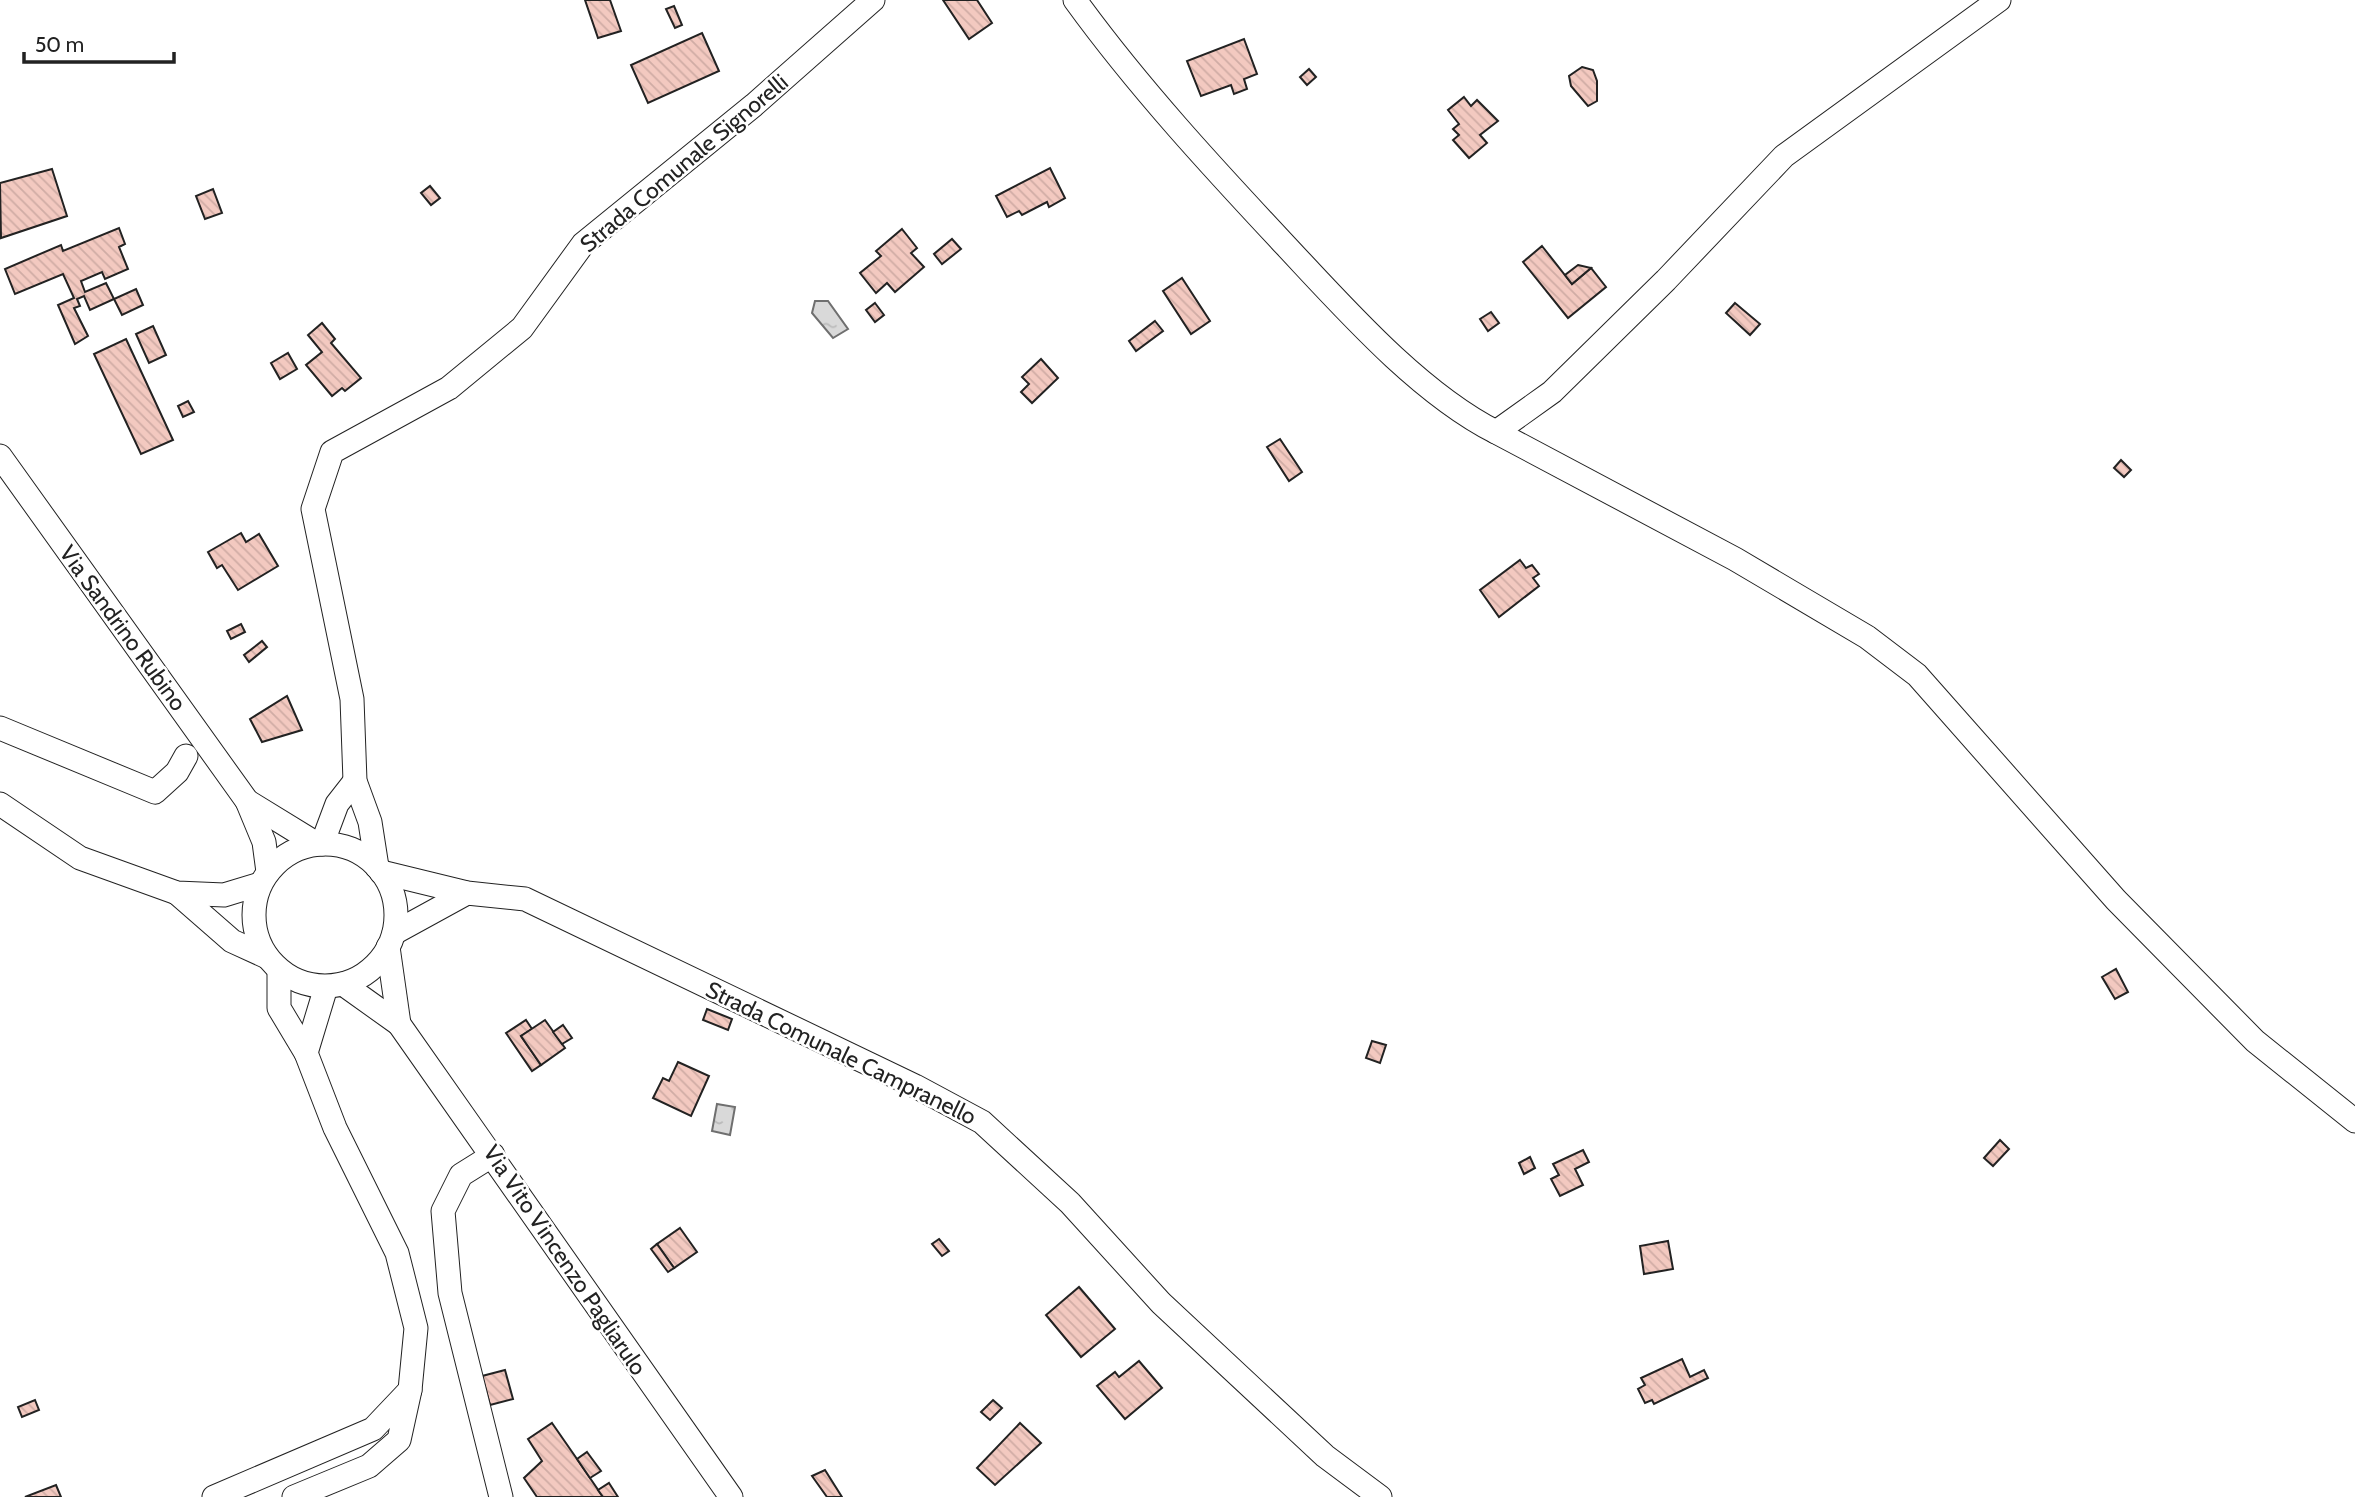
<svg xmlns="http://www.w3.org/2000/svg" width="2355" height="1497" viewBox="0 0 2355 1497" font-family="Cabin,sans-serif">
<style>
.water{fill:url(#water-ripples);stroke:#6f6f6f;stroke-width:2}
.building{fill:url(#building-back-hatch);stroke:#222;stroke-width:2}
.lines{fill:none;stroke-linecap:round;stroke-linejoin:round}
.minor-casing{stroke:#222;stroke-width:25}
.minor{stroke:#fff;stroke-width:23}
.labels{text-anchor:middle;stroke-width:5;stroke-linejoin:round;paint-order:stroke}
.street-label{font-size:23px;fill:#222;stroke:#fff}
</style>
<defs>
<pattern id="water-ripples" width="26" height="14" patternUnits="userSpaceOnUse" patternTransform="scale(1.75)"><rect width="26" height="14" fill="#d9d9d9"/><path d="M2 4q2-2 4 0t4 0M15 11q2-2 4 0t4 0" fill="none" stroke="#bababa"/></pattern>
<pattern id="building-back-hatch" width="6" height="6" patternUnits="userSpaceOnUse" patternTransform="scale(1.75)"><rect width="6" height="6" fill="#f3c9c0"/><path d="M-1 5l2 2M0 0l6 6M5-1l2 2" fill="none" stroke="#d0aca5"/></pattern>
</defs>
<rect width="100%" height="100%" fill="#fff"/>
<!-- water -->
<g class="water">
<polygon points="815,301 828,301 848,329 833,338 812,313"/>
<polygon points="717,1104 735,1107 730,1135 712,1131"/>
</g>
<!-- building -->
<g class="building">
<polygon points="585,0 610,0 621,31 598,38"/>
<polygon points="943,0 977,0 992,23 969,39"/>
<polygon points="674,6 682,25 675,28 666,9"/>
<polygon points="702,33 719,71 648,103 631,65"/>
<polygon points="1244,39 1257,74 1244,79 1247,89 1234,94 1231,85 1201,96 1187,61"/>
<polygon points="1582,67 1593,70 1597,81 1597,101 1588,106 1571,86 1569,76"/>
<polygon points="1309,69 1316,77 1307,85 1300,77"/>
<polygon points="1464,97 1471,106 1477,100 1498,121 1480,135 1487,143 1469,158 1453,140 1459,135 1453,129 1459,124 1448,110"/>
<polygon points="1050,168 1065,198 1049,207 1047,202 1022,215 1019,211 1007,217 996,196"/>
<polygon points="52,169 67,216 1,238 0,183"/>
<polygon points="430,186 440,198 431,205 421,193"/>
<polygon points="213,189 222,213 205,219 196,196"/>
<polygon points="119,228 125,244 119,247 128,269 105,279 102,272 81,281 85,292 106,283 114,299 90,310 84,296 77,299 80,306 74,308 88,336 75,344 58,305 74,298 63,274 15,294 5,269 61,245 63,251"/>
<polygon points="902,229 917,248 911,253 924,267 895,292 887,283 876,293 860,273 881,256 876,251"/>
<polygon points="952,239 961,249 942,264 934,254"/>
<polygon points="1542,246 1572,284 1591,268 1606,287 1568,318 1523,262"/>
<polygon points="1578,265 1591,268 1572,284 1565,275"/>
<polygon points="1182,278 1210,321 1191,334 1163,291"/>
<polygon points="136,289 143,305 122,315 114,299"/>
<polygon points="875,303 884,315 875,322 866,310"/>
<polygon points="1735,303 1760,324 1750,335 1726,313"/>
<polygon points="1491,312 1499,323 1488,331 1480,319"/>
<polygon points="1155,321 1163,331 1136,351 1129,341"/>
<polygon points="322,323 335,339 331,343 361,378 345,391 342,388 332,396 306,365 322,352 308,335"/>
<polygon points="153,326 166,355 149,363 136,334"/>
<polygon points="126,339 173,440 141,454 94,354"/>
<polygon points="288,353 297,369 280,379 271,363"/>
<polygon points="1041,359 1058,378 1032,403 1021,392 1029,384 1022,377"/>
<polygon points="188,401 194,412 183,417 178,406"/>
<polygon points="1280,439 1302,472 1289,481 1267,447"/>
<polygon points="2121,460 2131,470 2124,477 2114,468"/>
<polygon points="241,533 246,542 259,534 278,566 238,590 222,565 217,568 208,552"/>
<polygon points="1520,560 1526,568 1532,565 1539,574 1533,578 1539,586 1499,617 1480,590"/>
<polygon points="241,624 245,632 231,639 227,631"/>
<polygon points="262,641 267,647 249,662 244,655"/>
<polygon points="287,696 302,730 262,742 250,719"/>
<polygon points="2116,969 2128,992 2115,999 2102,977"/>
<polygon points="707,1009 732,1019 728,1030 703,1020"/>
<polygon points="526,1020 532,1029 521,1036 541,1065 532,1071 506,1033"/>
<polygon points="545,1020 565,1048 541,1065 521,1036"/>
<polygon points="563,1025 572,1038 562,1044 553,1032"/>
<polygon points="1372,1041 1386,1045 1380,1063 1366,1058"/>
<polygon points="678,1062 709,1076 691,1116 653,1098 663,1078 669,1081"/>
<polygon points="2000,1140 2009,1149 1993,1166 1984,1158"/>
<polygon points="1583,1150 1589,1162 1575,1169 1583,1185 1560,1196 1551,1179 1559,1175 1553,1164"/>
<polygon points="1530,1157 1535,1168 1524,1174 1519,1163"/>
<polygon points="680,1228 697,1252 674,1268 657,1244"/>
<polygon points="939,1239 949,1251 942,1256 932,1244"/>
<polygon points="1668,1241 1673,1269 1644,1274 1640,1246"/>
<polygon points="657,1244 674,1268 668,1272 651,1249"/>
<polygon points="1079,1287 1115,1329 1081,1357 1046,1315"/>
<polygon points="1682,1359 1690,1377 1704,1370 1708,1378 1654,1404 1652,1400 1645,1403 1638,1389 1645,1385 1641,1378"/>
<polygon points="1139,1361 1162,1388 1125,1419 1097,1386 1115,1372 1119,1377"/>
<polygon points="505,1370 513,1399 490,1405 482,1376"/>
<polygon points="35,1400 39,1410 22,1417 18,1407"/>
<polygon points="993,1400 1002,1408 990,1420 981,1412"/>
<polygon points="552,1423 577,1459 603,1497 537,1497 524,1478 542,1461 528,1439"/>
<polygon points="1020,1423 1041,1443 995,1485 977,1468"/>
<polygon points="587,1452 601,1471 590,1478 577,1459"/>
<polygon points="825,1470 842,1497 827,1497 812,1476"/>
<polygon points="609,1483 618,1497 603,1497 598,1490"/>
<polygon points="56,1485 61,1497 25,1497"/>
</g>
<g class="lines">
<!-- minor casing -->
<g class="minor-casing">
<g id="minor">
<path d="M1075 0C1138 87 1213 168 1286 246 1345 309 1419 393 1496 432L1552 392 1666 280 1784 156 1999 0"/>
<polyline points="1496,432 1735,559 1867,637 1917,675 2116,900 2255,1041 2355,1121"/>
<polyline points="0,456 247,801 264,842 268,872"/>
<polyline points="0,728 155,792 177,772 186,756"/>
<polyline points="247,801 317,844"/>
<polyline points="0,804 80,858 177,893 224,895 260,884"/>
<polyline points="322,844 337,804 355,781"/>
<circle cx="325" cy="915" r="71"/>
<polyline points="377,867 370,822 355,781 352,699 313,509 332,452 449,388 522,328 583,244 754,105 873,0"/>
<polyline points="381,872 467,893 525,899 915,1086 982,1122 1070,1203 1161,1303 1325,1456 1380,1497"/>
<polyline points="177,893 232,941 267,957"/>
<polyline points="394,933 467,893"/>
<polyline points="388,947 399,1024"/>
<polyline points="279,971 279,1008 306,1053 335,1128 397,1253 416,1328 410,1390 399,1440 369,1466 294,1497"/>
<polyline points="343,984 399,1024 731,1497"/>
<polyline points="306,1053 326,987"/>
<polyline points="493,1155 461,1175 443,1211 450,1293 501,1497"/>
<polyline points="214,1497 373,1429 410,1390"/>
</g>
</g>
<!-- minor -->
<use href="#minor" class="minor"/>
</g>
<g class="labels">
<!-- street labels -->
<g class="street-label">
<text transform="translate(684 163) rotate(-40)" y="8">Strada Comunale Signorelli</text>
<text transform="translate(123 628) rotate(54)" y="8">Via Sandrino Rubino</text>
<text transform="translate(841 1053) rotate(26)" y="8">Strada Comunale Campranello</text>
<text transform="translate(565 1260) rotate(56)" y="8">Via Vito Vincenzo Pagliarulo</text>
</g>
</g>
<!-- scale -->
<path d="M24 52v10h150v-10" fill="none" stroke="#222222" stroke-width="3.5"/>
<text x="35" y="52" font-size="21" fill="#222222" stroke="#ffffff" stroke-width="5" paint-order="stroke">50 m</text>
</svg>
